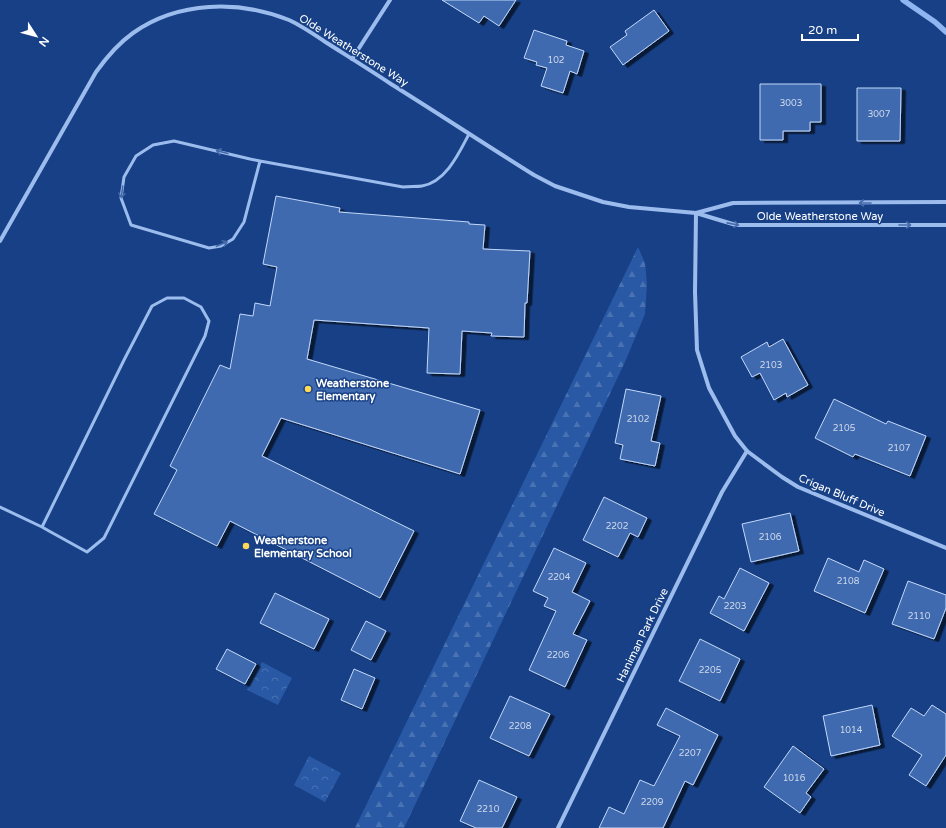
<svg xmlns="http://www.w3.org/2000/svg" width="946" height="828" viewBox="0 0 946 828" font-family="'Varela Round',sans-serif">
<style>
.forest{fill:url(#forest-firs)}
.park{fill:url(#park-crowns)}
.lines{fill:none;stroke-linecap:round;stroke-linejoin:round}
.stream{stroke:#8fb6f0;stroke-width:5.5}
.building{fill:#3f6ab0;stroke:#c2d8fa;filter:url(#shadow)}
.service{stroke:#9cbced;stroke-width:3}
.minor{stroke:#9cbced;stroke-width:4}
.oneway{stroke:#466baa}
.poi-dot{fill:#ffda59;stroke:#174086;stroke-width:1.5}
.labels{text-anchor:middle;stroke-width:3;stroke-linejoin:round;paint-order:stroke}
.number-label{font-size:9px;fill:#cfdaeb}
.street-label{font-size:11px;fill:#fff;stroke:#174086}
.poi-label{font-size:11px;font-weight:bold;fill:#fff;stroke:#174086;text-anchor:start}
</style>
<defs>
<pattern id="forest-firs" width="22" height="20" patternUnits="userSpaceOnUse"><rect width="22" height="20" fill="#2959a5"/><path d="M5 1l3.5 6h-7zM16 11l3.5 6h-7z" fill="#4972b2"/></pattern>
<pattern id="park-crowns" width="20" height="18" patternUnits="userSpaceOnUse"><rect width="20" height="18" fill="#2959a5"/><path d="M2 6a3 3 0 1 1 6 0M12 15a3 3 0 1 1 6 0" fill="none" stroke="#4972b2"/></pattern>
<filter id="shadow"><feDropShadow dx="4.5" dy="2.5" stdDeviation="0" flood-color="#0009"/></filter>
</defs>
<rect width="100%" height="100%" fill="#174086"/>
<!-- forest -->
<polygon class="forest" points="638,247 645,263 647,284 645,314 625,362 404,828 355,828"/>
<!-- park -->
<g class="park">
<polygon points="262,662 292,678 278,705 247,690"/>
<polygon points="309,756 341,773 325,802 294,785"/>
</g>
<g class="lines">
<!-- stream -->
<polyline class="stream" points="903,0 935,22 946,32"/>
</g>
<!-- building -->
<g class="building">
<polygon points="442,0 516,0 499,26 484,16 479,23"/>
<polygon points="654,10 669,31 623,65 610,47 627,35 625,31"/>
<polygon points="534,30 567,41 566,45 584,51 577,74 570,71 563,93 541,86 547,68 536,65 537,62 524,58"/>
<polygon points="760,84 821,84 821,122 810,122 810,131 783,131 783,140 760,140"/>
<polygon points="857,88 901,88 900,141 857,141"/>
<polygon points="276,196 340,208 339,212 469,222 469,224 485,225 483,249 530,251 527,303 525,303 524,337 491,336 492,333 462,331 460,374 427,373 429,328 314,320 307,359 480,410 460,474 281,418 262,456 414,531 380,598 230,521 217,546 154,514 177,470 170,466 220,365 230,369 240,314 253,316 255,303 270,306 277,267 263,264"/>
<polygon points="783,339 808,385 787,397 786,393 774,400 760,373 752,377 741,357 767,342 769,347"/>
<polygon points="626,389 661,396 651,441 660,443 655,466 620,459 623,445 615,443"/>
<polygon points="834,399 886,424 888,421 926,436 910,476 855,454 853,457 815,438"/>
<polygon points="604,497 647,518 638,537 630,533 618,557 583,540"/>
<polygon points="790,513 799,551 751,562 742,524"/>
<polygon points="554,548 586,563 572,592 590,601 573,634 587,640 565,687 529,670 556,611 544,606 548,598 533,591"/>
<polygon points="828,558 859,572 864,560 884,569 865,613 814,591"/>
<polygon points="740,568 769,583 744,631 710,613 719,596 724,599"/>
<polygon points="908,581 946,595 946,608 934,639 892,624"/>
<polygon points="275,593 329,619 314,649 260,623"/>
<polygon points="366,621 386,631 371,660 351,650"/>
<polygon points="700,639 740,659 720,701 679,681"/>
<polygon points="227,649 256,664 245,684 216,669"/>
<polygon points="354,669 375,678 362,709 341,700"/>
<polygon points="510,696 550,714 529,756 490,738"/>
<polygon points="872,705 880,745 831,756 823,716"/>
<polygon points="932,705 946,714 946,755 926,786 909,775 922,755 892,736 911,708 924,716"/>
<polygon points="666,708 718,735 693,785 685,781 663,828 599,828 609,807 624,814 640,780 654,786 680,736 657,725"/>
<polygon points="793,746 824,769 806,793 811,797 800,813 764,787"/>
<polygon points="479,780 517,797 502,828 476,828 460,821"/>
</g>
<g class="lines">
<!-- service -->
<g class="service">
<path d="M260 161 244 222 233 239 221 246 209 248 131 225 121 198 124 177 136 156 153 145 174 141 250 159 260 161 403 187C410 186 416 187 422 186 446 182 459 153 469 134"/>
<polyline points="0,507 42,527 49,531 87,552 104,538 205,336 209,321 201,307 184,298 167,298 152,306 124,360 42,527"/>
</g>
<!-- minor -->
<g class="minor">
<polyline points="352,59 390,0"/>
<polyline points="696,213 695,292 697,350 709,388 735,436 747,451 782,477 798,487 946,548"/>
<polyline points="696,213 733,203 946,202"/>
<path d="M0 241 96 72C106 58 119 43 133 33 178 1 239 0 289 20 302 26 315 35 327 43 349 57 370 70 391 84 439 114 486 145 534 175L555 186 603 202 629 207 696 213 736 225H946"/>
<polyline points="558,828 722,492 747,451"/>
</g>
</g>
<!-- one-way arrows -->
<defs><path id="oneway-shaft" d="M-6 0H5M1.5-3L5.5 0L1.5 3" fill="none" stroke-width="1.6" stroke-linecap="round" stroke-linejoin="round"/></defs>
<g class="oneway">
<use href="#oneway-shaft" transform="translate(222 152) rotate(-166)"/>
<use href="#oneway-shaft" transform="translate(122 192) rotate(97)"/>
<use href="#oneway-shaft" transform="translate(865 203) rotate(180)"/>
<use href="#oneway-shaft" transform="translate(733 224) rotate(11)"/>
<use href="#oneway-shaft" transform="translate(905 225)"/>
<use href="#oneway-shaft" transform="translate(222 244) rotate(-23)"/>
</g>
<!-- markers -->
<g class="poi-dot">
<circle cx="308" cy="389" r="4"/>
<circle cx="246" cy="546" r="4"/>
</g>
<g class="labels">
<!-- number labels -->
<g class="number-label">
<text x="556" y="63">102</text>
<text x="791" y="106">3003</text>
<text x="879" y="117">3007</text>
<text x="771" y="368">2103</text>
<text x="638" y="422">2102</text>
<text x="844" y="431">2105</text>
<text x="899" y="451">2107</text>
<text x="617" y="529">2202</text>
<text x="770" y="540">2106</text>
<text x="559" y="580">2204</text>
<text x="848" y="584">2108</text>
<text x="735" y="609">2203</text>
<text x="919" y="619">2110</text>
<text x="558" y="658">2206</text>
<text x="710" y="673">2205</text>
<text x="520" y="729">2208</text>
<text x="851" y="733">1014</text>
<text x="690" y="756">2207</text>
<text x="794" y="781">1016</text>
<text x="652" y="805">2209</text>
<text x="488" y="812">2210</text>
</g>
<!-- street labels -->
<g class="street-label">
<text transform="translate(354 50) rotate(32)" y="4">Olde Weatherstone Way</text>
<text x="820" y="220">Olde Weatherstone Way</text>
<text transform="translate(842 495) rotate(23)" y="4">Crigan Bluff Drive</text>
<text transform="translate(642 635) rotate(-64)" y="4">Haniman Park Drive</text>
</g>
<!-- poi labels -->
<g class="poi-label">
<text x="316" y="387">Weatherstone<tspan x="316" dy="13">Elementary</tspan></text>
<text x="254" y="544">Weatherstone<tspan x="254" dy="13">Elementary School</tspan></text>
</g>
</g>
<!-- north arrow -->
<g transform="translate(36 36) rotate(126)" stroke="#174086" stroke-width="3" paint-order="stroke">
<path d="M0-3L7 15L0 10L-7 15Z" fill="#ffffff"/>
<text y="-6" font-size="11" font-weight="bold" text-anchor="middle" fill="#ffffff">N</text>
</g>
<!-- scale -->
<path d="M802 34v6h56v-6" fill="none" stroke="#ffffff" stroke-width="2"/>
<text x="808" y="34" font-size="12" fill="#ffffff" stroke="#174086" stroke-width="3" paint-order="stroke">20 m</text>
</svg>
